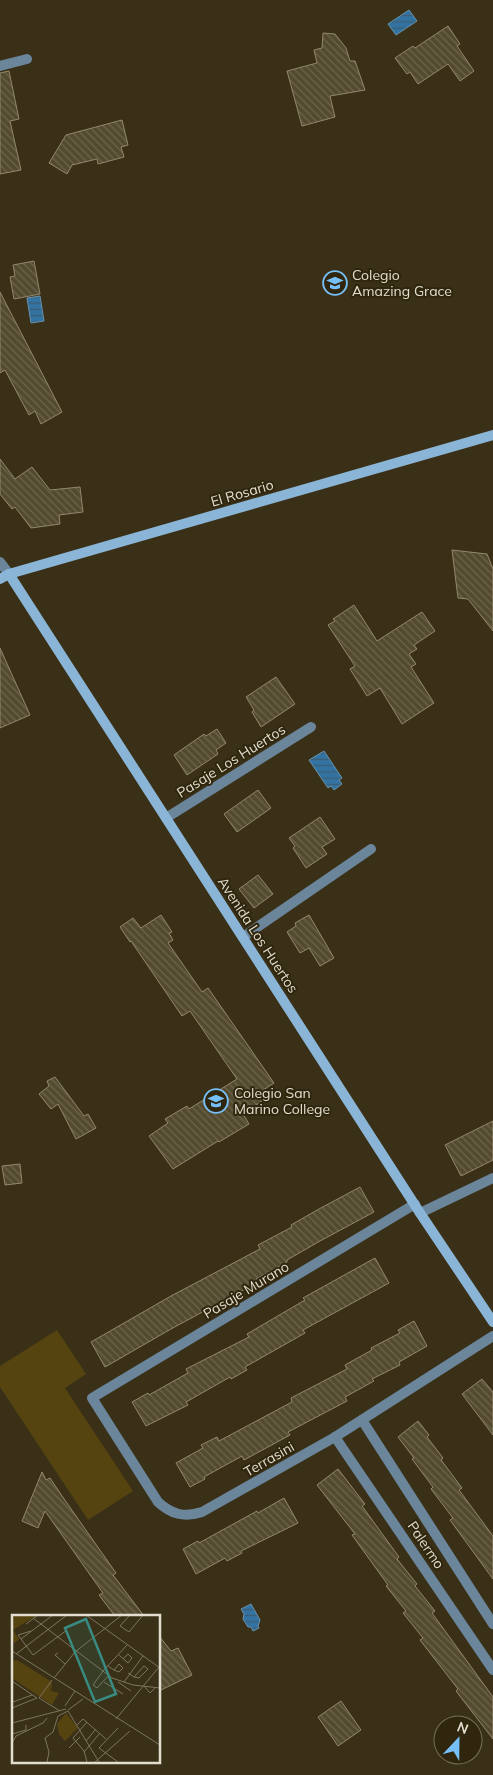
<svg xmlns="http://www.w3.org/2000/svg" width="493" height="1775" viewBox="0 0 493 1775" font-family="Mulish,sans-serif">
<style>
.park{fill:#55440f}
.water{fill:url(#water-rules);stroke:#6893ae}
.building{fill:url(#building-back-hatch);stroke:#92886c}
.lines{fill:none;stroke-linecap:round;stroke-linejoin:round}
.street{stroke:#6b859b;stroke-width:10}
.secondary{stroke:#8bb5d7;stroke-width:10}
.labels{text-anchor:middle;stroke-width:4;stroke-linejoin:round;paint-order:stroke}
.poi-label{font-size:14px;fill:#e2ddce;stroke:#2f260d;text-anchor:start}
.street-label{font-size:14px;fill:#e2ddce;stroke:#2f260d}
.inset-road{fill:none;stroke:#7d7560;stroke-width:1}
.view{fill:#398b81;fill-opacity:0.15;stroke:#398b81;stroke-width:2.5}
.inset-edge{fill:none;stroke:#e2ddce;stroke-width:2.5}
</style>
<defs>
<pattern id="water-rules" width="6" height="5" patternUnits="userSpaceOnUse" patternTransform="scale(1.25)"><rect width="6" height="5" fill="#3373a1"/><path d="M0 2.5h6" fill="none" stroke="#3b5d74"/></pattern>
<pattern id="building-back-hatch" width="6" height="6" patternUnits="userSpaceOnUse" patternTransform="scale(1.25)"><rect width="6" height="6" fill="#544a30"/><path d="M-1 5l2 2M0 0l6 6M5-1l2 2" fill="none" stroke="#6c644d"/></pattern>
</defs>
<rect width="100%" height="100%" fill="#393017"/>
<!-- park -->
<polygon class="park" points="57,1330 86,1374 65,1388 133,1491 88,1520 0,1387 0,1366"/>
<!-- water -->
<g class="water">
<polygon points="409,10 417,21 396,35 388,24"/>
<polygon points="40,296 44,321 31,323 27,298"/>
<polygon points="324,751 342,778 339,780 342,784 334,790 331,786 328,788 309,760"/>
<polygon points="251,1604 260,1620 258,1626 259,1628 253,1631 251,1627 248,1627 243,1619 244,1614 241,1609"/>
</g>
<!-- building -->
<g class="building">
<polygon points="448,26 460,44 457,46 474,71 460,81 448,64 418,84 410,72 407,74 395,58 413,46 415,48"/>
<polygon points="323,33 335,34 346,48 350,61 355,61 365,90 330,96 335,117 302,126 287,71 317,63 314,50 322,48"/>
<polygon points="9,71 19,119 10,121 21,170 0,174 0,73"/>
<polygon points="122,120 128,145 121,147 124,157 98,164 97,159 72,165 67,174 49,163 66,135"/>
<polygon points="34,261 40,294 14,299 10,277 15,276 13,265"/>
<polygon points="0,292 62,412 41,424 35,411 29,415 5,370 0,373"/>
<polygon points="0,459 15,479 32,467 50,490 80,487 83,512 59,515 60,524 31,528 15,507 12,509 0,494"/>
<polygon points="452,550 487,554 493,569 493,631 468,599 458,598"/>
<polygon points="354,605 377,641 422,612 435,631 414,645 417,649 409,654 416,664 411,667 434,703 402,724 380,688 367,696 350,669 355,666 328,625 335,621 333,619"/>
<polygon points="0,648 30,715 0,728"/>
<polygon points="276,677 295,704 261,727 252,712 254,710 246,697"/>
<polygon points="217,729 226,743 216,750 218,754 187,775 174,755 204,734 206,736"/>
<polygon points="258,790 271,808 237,832 224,814"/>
<polygon points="320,817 335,839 322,847 327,854 306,868 293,848 295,846 289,838"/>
<polygon points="258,875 273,894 254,908 239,889"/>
<polygon points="161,915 172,932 169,933 173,940 168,943 202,992 208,988 274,1083 257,1094 262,1101 243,1114 249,1124 219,1142 218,1141 173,1169 149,1136 168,1123 165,1119 187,1106 189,1109 237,1079 190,1011 182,1016 131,941 130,942 120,927 133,918 141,928"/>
<polygon points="309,915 334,958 320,966 309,948 300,953 287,932 296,926 295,923"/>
<polygon points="55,1077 84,1116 88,1114 96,1128 76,1139 58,1104 51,1109 39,1094 49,1086 47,1081"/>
<polygon points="493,1121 493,1160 461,1176 445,1145"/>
<polygon points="20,1164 22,1183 5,1185 2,1166"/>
<polygon points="360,1187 374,1212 320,1241 287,1260 287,1262 256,1279 258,1282 171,1329 105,1367 91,1342 171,1296 260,1249 258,1245 292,1227 291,1225 319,1209"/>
<polygon points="375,1258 389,1283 303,1330 305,1333 245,1367 247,1370 231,1379 230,1377 186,1402 188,1405 146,1426 132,1402 148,1393 149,1395 188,1373 186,1369 249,1337 247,1334 305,1300 303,1298"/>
<polygon points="414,1321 427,1346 399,1362 400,1365 372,1379 374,1381 345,1397 347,1401 288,1432 290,1435 244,1460 242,1456 204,1477 205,1479 190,1487 176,1463 203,1448 201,1445 217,1437 219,1441 292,1402 291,1398 347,1369 345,1365 372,1350 371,1348 400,1333 398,1330"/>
<polygon points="482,1379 493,1392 493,1435 462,1394"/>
<polygon points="418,1421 429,1435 427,1437 443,1458 441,1460 462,1488 459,1490 493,1536 493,1579 450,1520 453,1518 431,1489 433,1487 412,1459 414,1458 398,1437"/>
<polygon points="338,1469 365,1504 362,1506 399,1557 397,1559 417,1584 415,1586 435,1611 432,1613 493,1697 493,1739 456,1691 458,1689 420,1640 423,1638 403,1613 406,1611 386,1586 388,1585 352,1535 355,1534 317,1485"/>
<polygon points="42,1472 46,1480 50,1478 62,1496 116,1573 113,1575 144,1616 115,1616 99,1595 103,1593 45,1511 38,1528 22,1521"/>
<polygon points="284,1498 298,1523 241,1551 242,1553 227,1561 225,1558 196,1574 183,1549 198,1541 199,1543 257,1511 258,1513"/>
<polygon points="159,1636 171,1651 178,1648 192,1675 159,1691"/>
<polygon points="341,1701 361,1730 338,1746 318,1717"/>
</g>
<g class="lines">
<!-- street -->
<g class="street">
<polyline points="0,66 27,59"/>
<polyline points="0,562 9,574"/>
<polyline points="166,818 311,727"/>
<polyline points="243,937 371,849"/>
<path d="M415 1204 92 1398 158 1502C171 1514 184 1518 202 1512L335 1437 493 1336"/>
<polyline points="420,1213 493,1178"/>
<polyline points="362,1420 493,1624"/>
<polyline points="335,1437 493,1670"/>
</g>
<!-- secondary -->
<g class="secondary">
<polyline points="9,574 420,1213 493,1322"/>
<polyline points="0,579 9,574 493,435"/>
</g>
</g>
<!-- icons -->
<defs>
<g id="school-ring" transform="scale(1.25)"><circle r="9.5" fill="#2f260d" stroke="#77bff7" stroke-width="1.5"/><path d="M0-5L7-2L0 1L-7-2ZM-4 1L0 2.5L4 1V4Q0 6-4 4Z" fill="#77bff7"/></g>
</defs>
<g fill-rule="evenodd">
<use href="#school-ring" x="335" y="283"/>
<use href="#school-ring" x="216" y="1101"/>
</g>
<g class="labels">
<!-- poi labels -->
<g class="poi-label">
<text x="352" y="280">Colegio<tspan x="352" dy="16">Amazing Grace</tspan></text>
<text x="234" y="1098">Colegio San<tspan x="234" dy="16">Marino College</tspan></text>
</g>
<!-- street labels -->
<g class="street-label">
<text transform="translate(242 493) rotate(-16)" y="5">El Rosario</text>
<text transform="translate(231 761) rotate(-32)" y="5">Pasaje Los Huertos</text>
<text transform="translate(258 935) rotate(57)" y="5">Avenida Los Huertos</text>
<text transform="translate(246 1290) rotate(-31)" y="5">Pasaje Murano</text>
<text transform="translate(269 1459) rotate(-30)" y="5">Terrasini</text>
<text transform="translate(426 1545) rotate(56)" y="5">Palermo</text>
</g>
</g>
<!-- overview -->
<g transform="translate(12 1615)">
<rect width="148" height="148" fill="#393017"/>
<path d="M4 0H25L1 15 7 24 3 28 0 26V3ZM5 45 40 67 39 76 47 78 40 90 0 63V46ZM54 98 66 113 53 126 47 119 45 109Z" fill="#55440f"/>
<path class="inset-road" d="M74 0 148 53M118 0 108 11 117 17 131 0M21 3 100 63 121 70 148 73M14 9 26 0M19 16 6 20 21 40 55 15M9 24 41 0M0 36 148 130M46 38 43 40 53 49M4 39 55 0M107 40 116 48 120 43 116 39 111 44M96 51 102 55 107 57 111 53 107 49 102 55M91 56 81 70 85 73 97 60M91 56 115 30M116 58 122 62 127 63 136 54 132 51 122 62M42 63 63 37 110 0M40 65 27 83 48 96M0 66 25 83 0 93M92 67 111 79M106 67 119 76M112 67 131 41M132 71 138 78 144 72M1 87 20 80M53 91 63 76M56 95 71 84M56 96 87 147M104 104 147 52M75 107 61 123 72 136 75 147M0 108 54 94M65 110 71 104 94 124M0 119 14 115V110M74 126 84 114M0 128 4 121 31 108 35 103M57 133 68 122M72 137 88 118M35 147 37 137 33 123 41 117 46 101 56 96M83 147 118 116M106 147 87 133 106 113"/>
<path class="view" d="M74 4 104 79 83 87 53 13Z"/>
<rect width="148" height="148" class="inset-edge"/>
</g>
<!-- north arrow -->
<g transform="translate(458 1740) rotate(22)"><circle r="24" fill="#2f260d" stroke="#776f5a"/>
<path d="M0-4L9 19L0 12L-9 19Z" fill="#77bff7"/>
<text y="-8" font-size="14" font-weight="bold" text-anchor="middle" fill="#e2ddce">N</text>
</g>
</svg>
